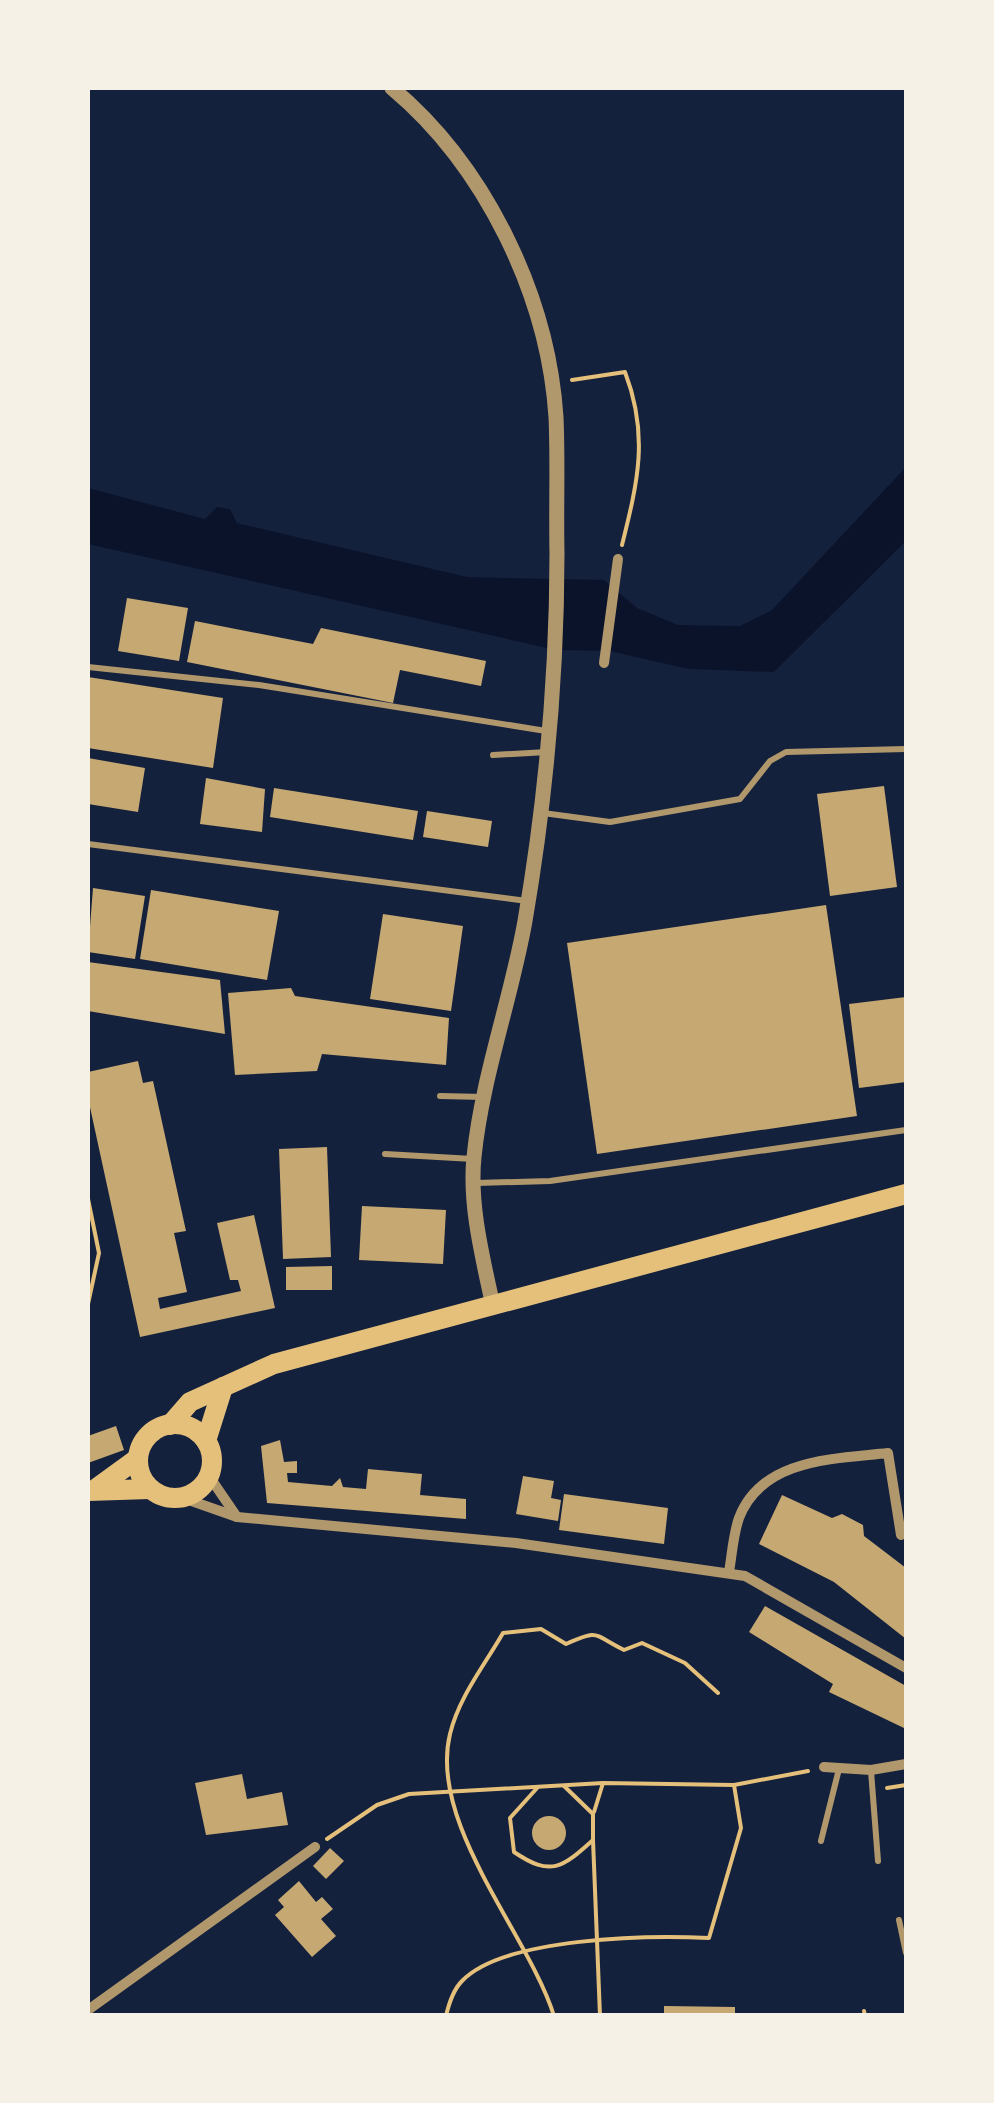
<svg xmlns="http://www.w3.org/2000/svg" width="994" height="2103" viewBox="0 0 994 2103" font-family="'Exo 2',sans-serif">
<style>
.water{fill:#0b132b}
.building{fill:#c6a872}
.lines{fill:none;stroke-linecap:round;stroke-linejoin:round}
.path{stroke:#e5c07b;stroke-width:4}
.service{stroke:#b1986c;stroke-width:6}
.minor{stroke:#b1986c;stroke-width:10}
.tertiary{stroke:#b1986c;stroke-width:15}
.primary{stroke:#e5c07b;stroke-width:20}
</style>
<rect width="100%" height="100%" fill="#14213d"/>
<!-- water -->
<polygon class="water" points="906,467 906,541 774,672 688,669 610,651 556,650 88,544 88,488 205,519 217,507 230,509 237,523 467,577 604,580 637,608 678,625 740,626 772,610"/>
<!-- building -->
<g class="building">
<polygon points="127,598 188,608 179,661 118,651"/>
<polygon points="195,621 313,644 321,628 486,661 481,686 400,670 393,703 187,662"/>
<polygon points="88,677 223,698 213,768 88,748"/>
<polygon points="88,758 145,768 138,812 88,804"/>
<polygon points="206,778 265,789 262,832 200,824"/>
<polygon points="884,786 897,887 830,896 817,794"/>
<polygon points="274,788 418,811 413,840 270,817"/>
<polygon points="427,811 492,821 488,847 423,837"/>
<polygon points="93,888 145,896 135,959 88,952"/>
<polygon points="151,890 279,911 267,980 140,959"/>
<polygon points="826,905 857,1116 597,1154 567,943"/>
<polygon points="383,914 463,926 451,1011 370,999"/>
<polygon points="88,962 220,980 225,1034 88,1011"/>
<polygon points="291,988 295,996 449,1018 446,1065 322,1054 317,1071 235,1075 228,993"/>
<polygon points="906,997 906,1082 859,1088 849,1004"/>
<polygon points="138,1061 143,1083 153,1081 186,1231 174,1233 187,1292 158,1298 160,1309 241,1291 238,1280 230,1280 217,1223 254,1215 275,1308 140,1337 88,1098 88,1072"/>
<polygon points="327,1147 331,1257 283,1259 279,1149"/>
<polygon points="362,1206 446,1210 443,1264 359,1260"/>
<polygon points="332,1266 332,1290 286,1290 286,1267"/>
<polygon points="116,1426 124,1450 88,1463 88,1436"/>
<polygon points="280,1440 284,1462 297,1461 297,1473 287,1473 288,1482 332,1486 340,1478 343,1487 366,1489 368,1469 422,1474 420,1495 466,1499 466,1519 267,1503 261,1446"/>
<polygon points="523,1476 554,1481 551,1498 561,1500 558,1521 516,1514"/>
<polygon points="564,1494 668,1508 664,1544 559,1530"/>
<polygon points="782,1495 832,1518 842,1514 863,1525 864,1536 906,1568 906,1639 834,1582 759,1544"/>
<polygon points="765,1606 906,1686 906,1729 829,1692 833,1684 749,1632"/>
<polygon points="242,1774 247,1799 282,1792 288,1825 206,1835 195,1783"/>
<circle cx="549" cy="1833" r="17"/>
<polygon points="330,1848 344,1861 326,1879 313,1866"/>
<polygon points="299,1881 316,1902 322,1897 333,1909 321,1919 336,1936 312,1957 275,1915 284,1907 278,1900"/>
<polygon points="664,2006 735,2007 735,2016 664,2016"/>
</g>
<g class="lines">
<!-- path -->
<g class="path">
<path d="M572 380 625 372C649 435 638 481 622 545"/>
<polyline points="88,1199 99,1253 88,1304"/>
<path d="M538 1787 510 1818 514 1852C551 1877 562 1868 593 1840V1814L564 1786"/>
<polyline points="887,1788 906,1785"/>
<polyline points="594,1812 603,1783"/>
<polyline points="327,1839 377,1805 409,1794 603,1783 734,1785"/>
<polyline points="593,1840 600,2016"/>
<polyline points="864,2011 865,2016"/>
<path d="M446 2016C449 2003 453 1990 462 1981 504 1937 651 1935 709 1938L741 1828 734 1785 808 1771"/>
<path d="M554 2016C529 1935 428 1824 450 1734 459 1697 484 1666 503 1633L541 1629 566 1644C600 1629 592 1634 624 1650L642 1643 685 1663 718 1693"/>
</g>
<!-- service -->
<g class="service">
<polyline points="88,667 259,685 546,731"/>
<polyline points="493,755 547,752"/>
<polyline points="543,813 610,822 740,799 770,761 786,752 906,749"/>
<polyline points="88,844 527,901"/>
<polyline points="440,1096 484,1097"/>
<polyline points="385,1154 473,1159"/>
<polyline points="476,1183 550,1181 906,1130"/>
<polyline points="871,1771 878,1861"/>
<polyline points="821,1841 839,1769"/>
<polyline points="899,1920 906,1953"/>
</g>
<!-- minor -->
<g class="minor">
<polyline points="604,663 618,559"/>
<polyline points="209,1476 237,1517"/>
<polyline points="183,1498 237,1517 516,1543 745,1576 906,1668"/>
<path d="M729 1572C732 1555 733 1535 739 1518 762 1458 835 1459 888 1453L901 1535"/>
<polyline points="824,1767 871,1770 906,1764"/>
<polyline points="88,2010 315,1847"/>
</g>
<!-- tertiary -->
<path class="tertiary" d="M392 88C485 166 548 295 556 417 558 462 556 508 557 553 557 678 546 798 525 921 511 1000 482 1077 474 1157 469 1205 483 1259 493 1306"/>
<!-- primary -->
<g class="primary">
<circle cx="175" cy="1461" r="37"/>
<polyline points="170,1425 190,1402 274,1364 906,1194"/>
<polyline points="206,1441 223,1387"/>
<polyline points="94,1490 138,1458"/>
<polyline points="88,1491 150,1489"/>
</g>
</g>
<!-- border -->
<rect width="994" height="2103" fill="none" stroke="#f6f1e7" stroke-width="180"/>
</svg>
